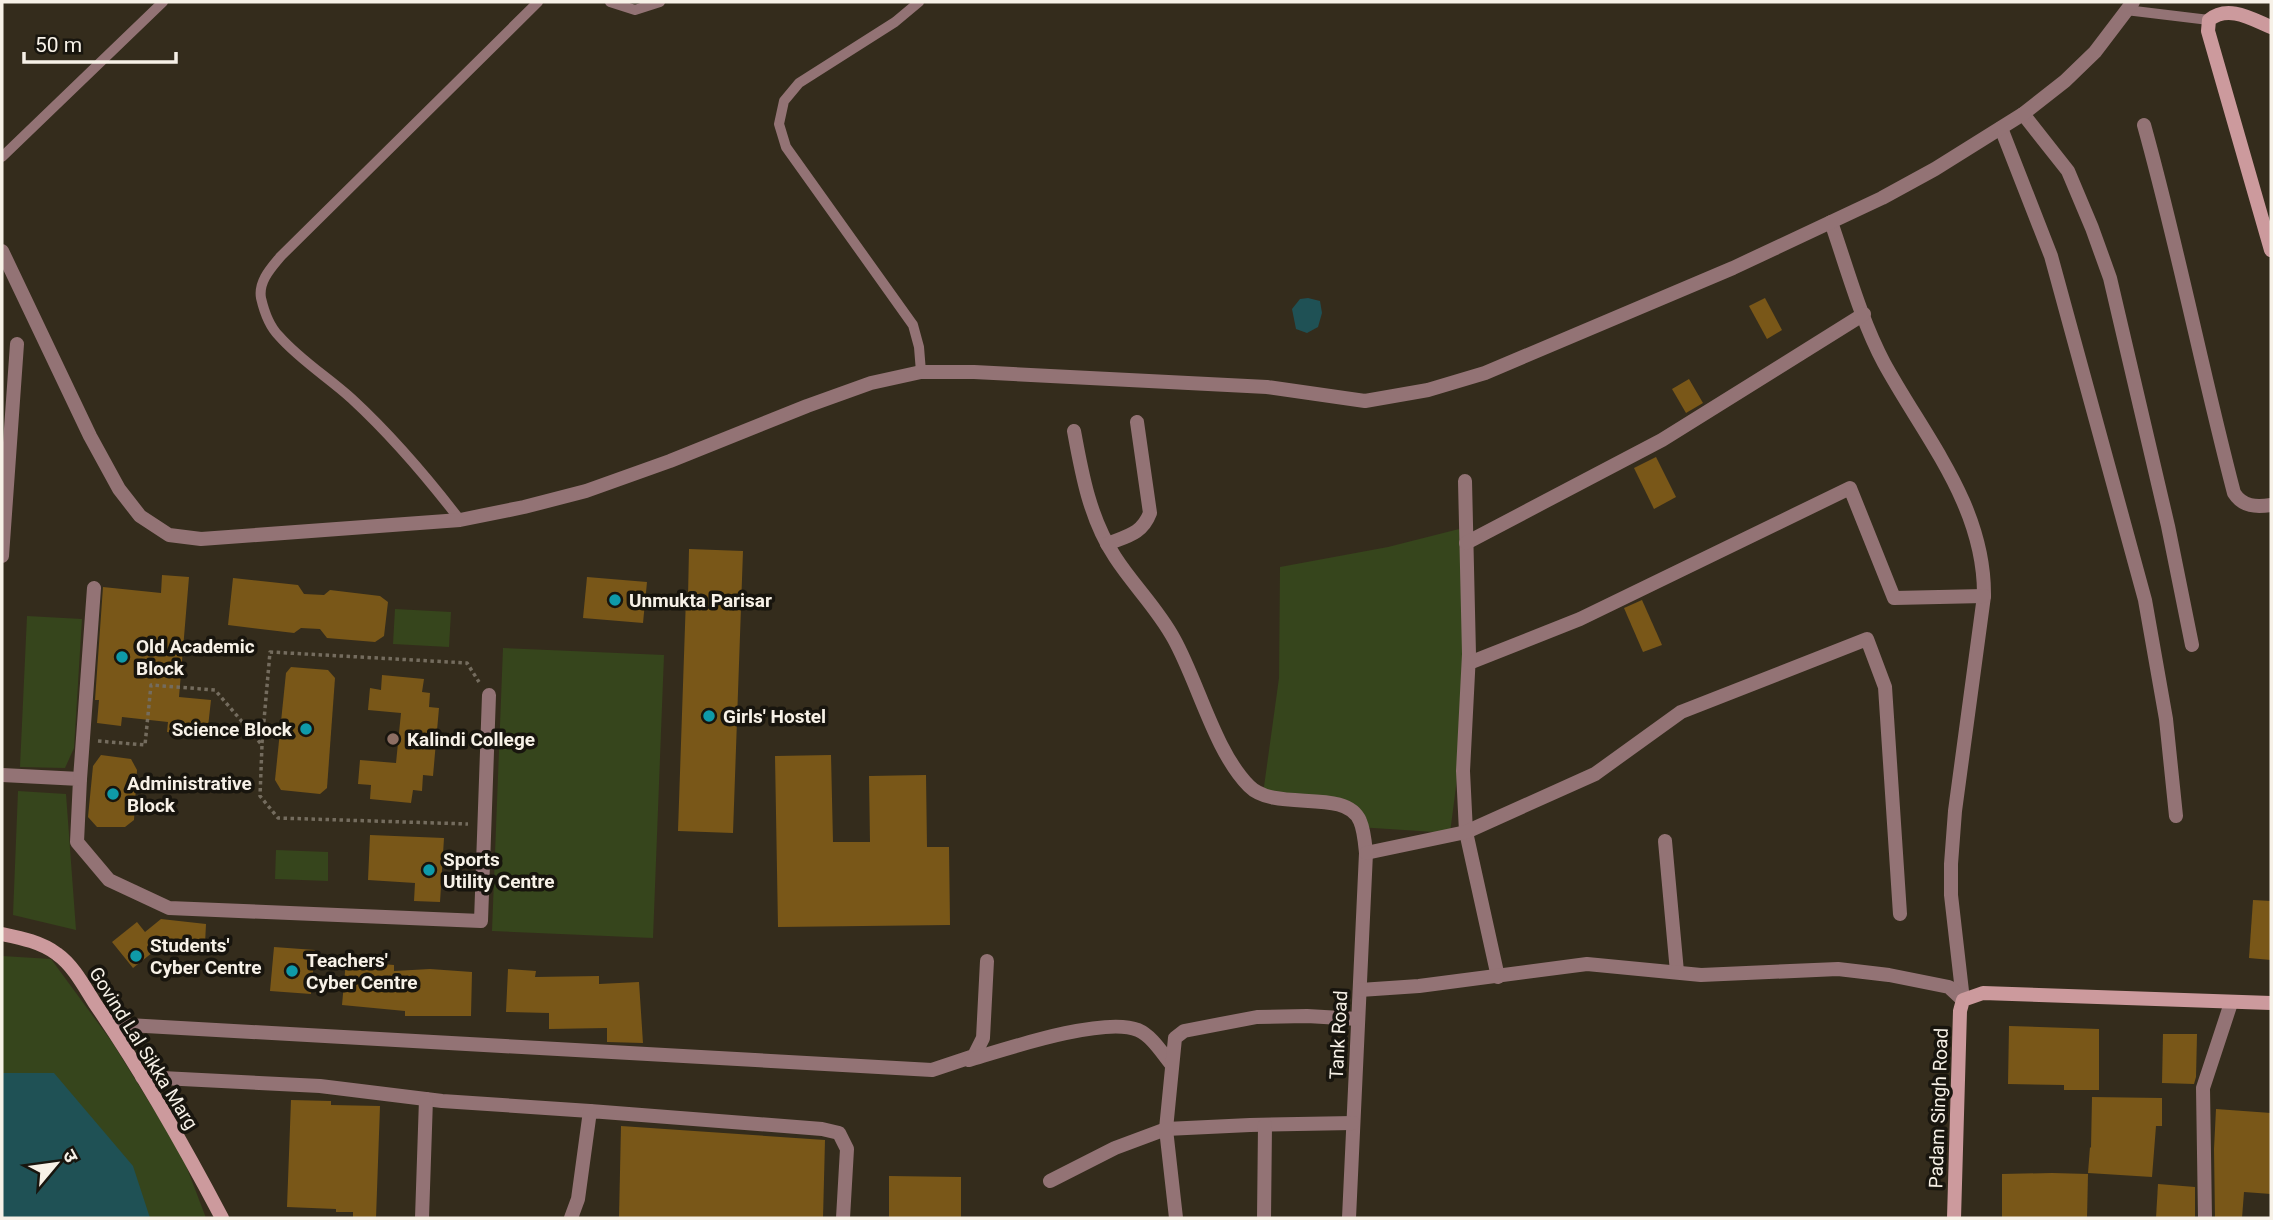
<svg xmlns="http://www.w3.org/2000/svg" width="2273" height="1220" viewBox="0 0 2273 1220" font-family="Roboto,'Noto Sans Devanagari',sans-serif">
<style>
.green{fill:#36451c}
.water{fill:#1f5155}
.building{fill:#795718}
.lines{fill:none;stroke-linecap:round;stroke-linejoin:round}
.path{stroke:#746c5e;stroke-width:3.5;stroke-dasharray:3.5 3.5;stroke-linecap:butt}
.lane{stroke:#937375;stroke-width:10}
.street{stroke:#937375;stroke-width:14}
.secondary{stroke:#cc9a9d;stroke-width:14}
.culture-dot{fill:#0f9aa8;stroke:#18150e;stroke-width:2.5}
.education-dot{fill:#8d6e63;stroke:#18150e;stroke-width:2.5}
.labels{text-anchor:middle;stroke-width:7;stroke-linejoin:round;paint-order:stroke}
.poi-label{font-size:19px;font-weight:bold;fill:#f7f1e7;stroke:#18150e;text-anchor:start}
.street-label{font-size:19px;fill:#f7f1e7;stroke:#18150e}
</style>
<rect width="100%" height="100%" fill="#342c1c"/>
<!-- green -->
<g class="green">
<polygon points="1467,527 1472,663 1450,833 1358,827 1351,807 1263,794 1279,678 1280,567 1388,547"/>
<polygon points="395,609 451,612 449,647 393,644"/>
<polygon points="27,616 82,619 74,748 65,768 20,767"/>
<polygon points="503,648 664,655 653,938 492,931"/>
<polygon points="18,791 66,794 76,930 13,915"/>
<polygon points="276,850 328,852 328,881 275,879"/>
<polygon points="2,956 51,959 112,1042 182,1155 206,1218 2,1218"/>
</g>
<!-- water -->
<g class="water">
<polygon points="1308,298 1320,301 1322,313 1318,327 1307,333 1296,329 1292,309 1300,299"/>
<polygon points="2,1073 54,1073 133,1166 150,1218 2,1218"/>
</g>
<!-- building -->
<g class="building">
<polygon points="1765,298 1782,330 1767,339 1749,306"/>
<polygon points="1689,379 1703,403 1686,413 1672,389"/>
<polygon points="1656,457 1676,497 1654,509 1634,468"/>
<polygon points="689,549 743,551 733,833 678,831 686,597 688,597"/>
<polygon points="162,575 189,577 179,697 211,700 207,736 167,732 168,722 122,717 121,726 97,723 99,700 95,700 103,587 161,593"/>
<polygon points="587,577 647,582 643,623 583,618"/>
<polygon points="233,578 298,585 304,594 324,595 330,590 380,596 388,602 384,636 375,642 327,638 320,629 301,628 294,633 228,625"/>
<polygon points="1642,600 1662,645 1643,652 1624,608"/>
<polygon points="291,667 328,670 335,678 327,788 320,794 281,790 275,780 286,673"/>
<polygon points="382,675 424,679 422,692 430,693 429,707 439,708 433,776 423,775 422,791 413,790 411,803 370,799 371,785 358,784 360,760 396,763 401,713 368,710 370,688 381,690"/>
<polygon points="101,755 131,759 137,770 134,820 125,827 97,827 88,817 93,766"/>
<polygon points="831,755 833,842 870,842 869,776 926,775 927,847 949,847 950,925 778,927 775,756"/>
<polygon points="370,835 444,838 440,902 414,901 415,883 368,880"/>
<polygon points="2253,900 2271,901 2271,960 2249,958"/>
<polygon points="161,919 206,924 205,944 167,941 133,968 112,942 137,922 145,932"/>
<polygon points="274,947 315,950 311,994 270,991"/>
<polygon points="346,961 394,965 394,971 430,969 472,972 471,1016 405,1016 405,1011 342,1005"/>
<polygon points="508,969 536,971 535,977 599,976 599,984 639,982 643,1043 607,1042 607,1028 549,1029 549,1013 506,1012"/>
<polygon points="2009,1026 2099,1029 2099,1090 2064,1090 2064,1085 2008,1084"/>
<polygon points="2163,1034 2197,1034 2196,1077 2194,1084 2162,1083"/>
<polygon points="2092,1097 2162,1098 2162,1126 2156,1126 2152,1177 2088,1173 2090,1147 2091,1148"/>
<polygon points="291,1100 331,1101 331,1105 380,1106 376,1218 353,1218 353,1212 336,1212 336,1209 287,1207"/>
<polygon points="2216,1109 2271,1113 2271,1194 2244,1192 2242,1218 2215,1218 2214,1149"/>
<polygon points="621,1126 825,1140 823,1218 619,1218"/>
<polygon points="2052,1173 2088,1174 2087,1218 2002,1218 2002,1174"/>
<polygon points="889,1176 961,1177 961,1218 889,1218"/>
<polygon points="2158,1184 2195,1187 2195,1218 2156,1218"/>
</g>
<g class="lines">
<!-- path -->
<g class="path">
<polyline points="98,741 145,745 151,685 215,690 262,745 260,796 278,818 468,824"/>
<polyline points="262,743 270,652 467,663 479,682"/>
</g>
<!-- lane -->
<g class="lane">
<polyline points="610,2 635,10 660,2"/>
<polyline points="919,2 895,22 799,83 784,101 779,124 786,147 913,325 919,347 921,372"/>
<polyline points="2126,10 2209,20"/>
<polyline points="2,157 163,2"/>
<path d="M460 520C427 477 392 436 352 399 329 378 300 360 279 336 269 326 264 311 261 298 258 281 272 267 281 256L538 2"/>
</g>
<!-- street -->
<g class="street">
<polyline points="2023,114 2068,171 2092,228 2110,278 2168,526 2192,645"/>
<path d="M2144 125C2178 247 2202 371 2234 493 2243 507 2256 507 2271 505"/>
<polyline points="2001,128 2051,256 2145,600 2166,719 2176,816"/>
<path d="M1831 222C1847 268 1861 320 1884 363 1925 438 1985 506 1984 596L1955 811 1951 864V895L1963 1000"/>
<polyline points="2,251 90,436 119,489 140,516 169,535 201,539 460,520 524,507 586,491 670,461 807,406 871,383 921,372 974,372 1267,387 1365,401 1428,390 1485,373 1733,268 1882,198 1935,169 2023,114 2065,81 2095,52 2133,2"/>
<path d="M1074 431C1082 475 1090 519 1115 557 1133 585 1158 609 1174 639 1198 682 1215 752 1249 786 1275 813 1346 787 1360 821 1364 830 1365 843 1366 853L1349 1218"/>
<polyline points="1465,481 1469,654 1463,771 1466,832 1498,977"/>
<polyline points="1466,543 1662,440 1864,314"/>
<path d="M1107 544C1127 536 1142 534 1150 513L1137 422"/>
<polyline points="2,556 17,344"/>
<polyline points="1469,663 1580,619 1850,488 1894,598 1984,596"/>
<polyline points="2,775 80,779 77,842 109,880 169,908 481,921 489,695"/>
<polyline points="80,779 94,588"/>
<polyline points="1665,841 1677,972"/>
<polyline points="1366,853 1466,832 1595,774 1681,712 1867,639 1885,687 1900,914"/>
<polyline points="1360,990 1419,986 1587,964 1701,975 1838,969 1889,975 1949,987 1963,1000"/>
<polyline points="110,1024 932,1070 974,1056 983,1038 987,961"/>
<path d="M969 1060C1006 1049 1104 1016 1138 1030 1152 1036 1162 1053 1172 1065"/>
<polyline points="142,1077 320,1086 442,1101 590,1111"/>
<polyline points="1050,1181 1115,1148 1166,1129 1250,1125 1353,1123"/>
<polyline points="422,1218 426,1099"/>
<polyline points="571,1218 578,1199 590,1111 822,1129 839,1133 847,1149 843,1218"/>
<polyline points="1176,1218 1166,1129 1175,1038 1184,1031 1257,1017 1307,1016 1358,1019"/>
<polyline points="1264,1218 1265,1125"/>
<polyline points="2205,1218 2203,1088 2231,1003"/>
</g>
<!-- secondary -->
<g class="secondary">
<path d="M2271 27C2252 19 2228 4 2209 20L2208 31 2271 250"/>
<path d="M2 934C21 938 41 942 57 954 74 966 85 988 96 1005 143 1073 184 1146 222 1218"/>
<polyline points="1954,1218 1960,1011 1963,1000 1983,993 2271,1003"/>
</g>
</g>
<!-- markers -->
<g class="culture-dot">
<circle cx="615" cy="600" r="7"/>
<circle cx="122" cy="657" r="7"/>
<circle cx="709" cy="716" r="7"/>
<circle cx="306" cy="729" r="7"/>
<circle cx="113" cy="794" r="7"/>
<circle cx="429" cy="870" r="7"/>
<circle cx="136" cy="956" r="7"/>
<circle cx="292" cy="971" r="7"/>
</g>
<circle class="education-dot" cx="393" cy="739" r="7"/>
<g class="labels">
<!-- poi labels -->
<g class="poi-label">
<text x="629" y="607">Unmukta Parisar</text>
<text x="136" y="653">Old Academic<tspan x="136" dy="22">Block</tspan></text>
<text x="723" y="723">Girls' Hostel</text>
<text x="292" y="736" text-anchor="end">Science Block</text>
<text x="407" y="746">Kalindi College</text>
<text x="127" y="790">Administrative<tspan x="127" dy="22">Block</tspan></text>
<text x="443" y="866">Sports<tspan x="443" dy="22">Utility Centre</tspan></text>
<text x="150" y="952">Students'<tspan x="150" dy="22">Cyber Centre</tspan></text>
<text x="306" y="967">Teachers'<tspan x="306" dy="22">Cyber Centre</tspan></text>
</g>
<!-- street labels -->
<g class="street-label">
<text transform="translate(1338 1035) rotate(-87)" y="7">Tank Road</text>
<text transform="translate(144 1048) rotate(58)" y="7">Govind Lal Sikka Marg</text>
<text transform="translate(1938 1108) rotate(-88)" y="7">Padam Singh Road</text>
</g>
</g>
<!-- border -->
<rect width="2273" height="1220" fill="none" stroke="#f7f1e7" stroke-width="7"/>
<!-- north arrow -->
<g transform="translate(56 1164) rotate(61)" stroke="#18150e" stroke-width="5" paint-order="stroke">
<path d="M0-5L12 26L0 18L-12 26Z" fill="#f7f1e7"/>
<text y="-10" font-size="19" font-weight="bold" text-anchor="middle" fill="#f7f1e7">उ</text>
</g>
<!-- scale -->
<path d="M24 52v10h152v-10" fill="none" stroke="#f7f1e7" stroke-width="3.5"/>
<text x="35" y="52" font-size="21" fill="#f7f1e7" stroke="#18150e" stroke-width="5" paint-order="stroke">50 m</text>
</svg>
